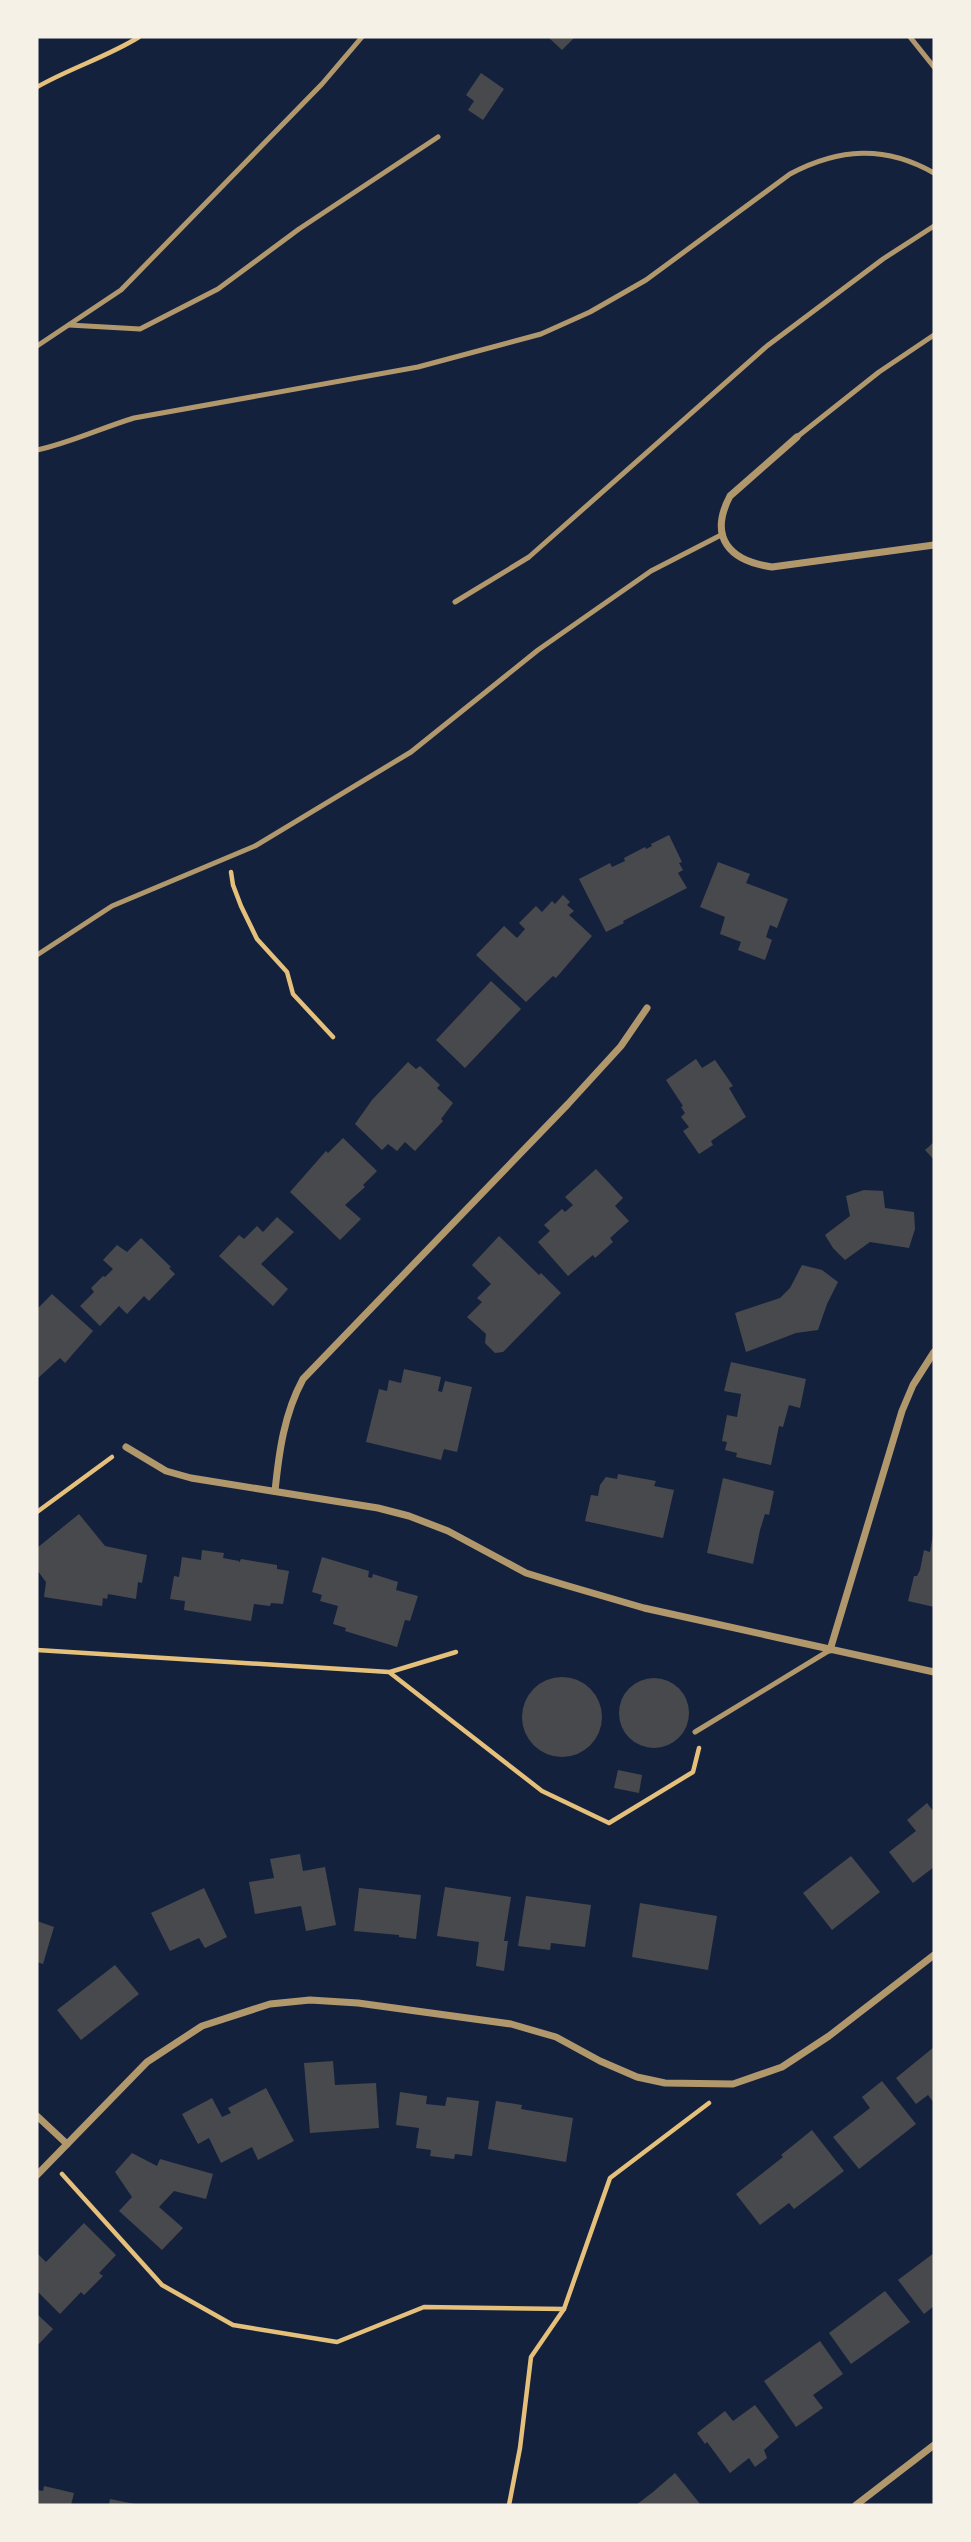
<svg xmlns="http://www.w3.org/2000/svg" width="971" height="2542" viewBox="0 0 971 2542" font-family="'Playfair Display',serif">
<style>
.building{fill:#48494c}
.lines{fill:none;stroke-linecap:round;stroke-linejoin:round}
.path{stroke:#e5c07b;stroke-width:4.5}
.service{stroke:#b1986c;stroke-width:5}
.minor{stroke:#b1986c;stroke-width:7}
</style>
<rect width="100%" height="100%" fill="#14213d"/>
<!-- building -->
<g class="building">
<polygon points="548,37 575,37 562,50"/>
<polygon points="481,73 504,89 483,120 468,110 474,101 466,95"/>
<polygon points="669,835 682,862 679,863 683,870 678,873 687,888 623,921 624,923 606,932 579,879 610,863 612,867 625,861 624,858 645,847 646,849 652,846 651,844"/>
<polygon points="718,862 750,874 746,883 788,899 777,928 770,925 766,937 772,940 765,960 738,950 741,942 720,934 725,917 700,907"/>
<polygon points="563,895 570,902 567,905 574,911 569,915 592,936 556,978 553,976 526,1002 476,955 504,926 517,938 525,929 519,923 536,906 542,912 552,901 555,904"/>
<polygon points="491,981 521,1009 465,1068 436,1040"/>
<polygon points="696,1059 702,1068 715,1060 733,1086 729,1088 746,1117 711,1141 713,1145 699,1154 683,1131 689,1127 681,1117 685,1113 681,1107 683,1106 666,1080"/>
<polygon points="408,1062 416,1069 420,1066 440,1085 437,1088 453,1103 441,1119 443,1121 415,1151 405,1142 397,1151 388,1144 382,1150 355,1124 372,1100"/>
<polygon points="343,1138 377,1171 363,1185 365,1187 345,1205 361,1219 340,1240 290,1192 326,1151 328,1153"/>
<polygon points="934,1142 934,1160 925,1150"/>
<polygon points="596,1169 623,1198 615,1206 629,1221 610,1238 613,1242 595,1258 593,1255 568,1276 538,1242 550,1231 544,1225 562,1209 565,1212 573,1205 565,1197"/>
<polygon points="864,1190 883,1191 885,1208 914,1212 915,1229 909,1248 870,1242 845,1260 833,1248 825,1235 850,1216 846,1196"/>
<polygon points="277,1217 294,1232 261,1264 288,1289 273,1306 219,1256 239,1235 244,1239 257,1226 263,1232"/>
<polygon points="499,1236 539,1275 541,1273 561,1293 503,1352 495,1353 485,1343 486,1334 467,1317 482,1302 477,1298 491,1284 472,1265"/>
<polygon points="141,1238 171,1267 169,1268 175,1274 149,1301 144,1296 127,1314 119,1306 100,1326 80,1306 94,1292 91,1288 103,1276 105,1277 113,1269 103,1260 117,1245 127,1252"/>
<polygon points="802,1265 822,1270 838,1282 827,1304 818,1330 796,1333 746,1352 735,1313 780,1298 790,1288"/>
<polygon points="52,1294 93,1331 65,1363 60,1358 37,1379 37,1309"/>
<polygon points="731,1362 806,1379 800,1408 789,1405 783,1427 779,1426 771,1465 736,1457 737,1453 725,1450 727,1442 722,1441 727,1415 737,1417 741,1394 724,1391"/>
<polygon points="404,1369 441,1377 438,1391 442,1392 445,1381 472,1387 457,1452 444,1449 441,1460 366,1442 379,1389 387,1391 389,1380 401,1383"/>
<polygon points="618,1474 656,1481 654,1486 674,1490 663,1538 585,1521 591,1495 598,1496 600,1485 606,1477 617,1479"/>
<polygon points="723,1478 774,1491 769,1515 765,1514 760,1530 753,1564 707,1553"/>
<polygon points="79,1514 105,1546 147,1555 142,1583 138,1582 136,1599 108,1594 107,1599 103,1598 102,1606 44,1597 46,1582 37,1570 37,1548"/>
<polygon points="933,1535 934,1535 934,1607 908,1601 914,1576 917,1576 920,1570 924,1550 930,1552"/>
<polygon points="202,1550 224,1553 223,1558 239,1561 239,1563 241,1559 277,1565 277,1569 289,1571 283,1604 271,1603 270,1606 254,1604 251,1621 184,1610 185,1601 170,1599 174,1576 179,1577 182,1557 201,1560"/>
<polygon points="322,1557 369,1571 368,1577 372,1578 373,1574 398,1582 396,1590 418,1596 410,1621 405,1620 397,1647 345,1631 346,1628 333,1624 338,1606 320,1601 322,1595 312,1592"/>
<circle cx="562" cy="1717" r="40"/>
<circle cx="654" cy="1713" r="35"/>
<polygon points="618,1770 642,1775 639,1793 614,1788"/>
<polygon points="927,1803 934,1812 934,1867 913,1883 889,1852 916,1831 907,1820"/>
<polygon points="300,1854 303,1871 325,1867 336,1925 306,1931 301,1906 255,1914 249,1882 274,1878 270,1859"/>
<polygon points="851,1856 880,1892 832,1930 803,1893"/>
<polygon points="445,1887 511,1897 504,1941 508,1941 504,1971 476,1966 479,1942 437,1936"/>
<polygon points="204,1888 227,1937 205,1948 199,1938 170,1951 151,1913"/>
<polygon points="359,1888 421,1895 416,1939 399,1937 399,1935 354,1931"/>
<polygon points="526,1896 591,1905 585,1947 551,1943 550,1950 518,1946"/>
<polygon points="640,1903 717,1916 708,1970 632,1957"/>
<polygon points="37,1921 54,1927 43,1964 37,1962"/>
<polygon points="115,1965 139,1994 81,2040 57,2010"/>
<polygon points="934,2047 934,2103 928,2095 916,2104 896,2078"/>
<polygon points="333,2061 335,2085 376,2083 379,2128 310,2133 304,2063"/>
<polygon points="882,2081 916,2124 859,2169 833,2137 870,2108 862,2097"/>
<polygon points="266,2088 294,2141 258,2160 252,2147 221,2163 209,2138 198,2144 182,2114 212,2098 222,2117 231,2113 228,2108"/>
<polygon points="400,2092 427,2096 426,2104 445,2106 447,2097 479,2101 472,2156 455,2154 454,2159 430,2156 431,2150 416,2148 419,2128 396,2125"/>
<polygon points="496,2101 522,2105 521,2109 573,2118 566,2162 488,2149"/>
<polygon points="812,2130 844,2171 794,2209 789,2203 760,2225 736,2194 783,2157 781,2155"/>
<polygon points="132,2153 157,2166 160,2159 213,2174 206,2199 174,2191 159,2207 183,2228 162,2250 119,2211 132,2197 115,2172"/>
<polygon points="84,2223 116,2255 99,2273 103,2276 84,2295 81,2292 60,2314 37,2291 37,2253 46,2262"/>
<polygon points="934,2253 934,2306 924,2314 898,2280"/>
<polygon points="885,2291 910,2322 851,2364 829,2333"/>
<polygon points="37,2314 53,2329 37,2346"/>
<polygon points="820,2341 843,2374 813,2395 823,2408 796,2427 764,2381"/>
<polygon points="755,2405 779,2437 764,2450 767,2458 755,2467 749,2458 730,2473 707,2442 705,2444 697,2433 725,2411 733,2421"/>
<polygon points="675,2473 701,2505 636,2505 653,2492"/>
<polygon points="44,2486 74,2493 71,2505 37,2505 37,2490 43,2491"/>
<polygon points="110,2499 135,2504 134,2505 109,2505"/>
</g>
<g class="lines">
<!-- path -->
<g class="path">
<path d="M37 87C70 68 107 57 139 37"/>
<polyline points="231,872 233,885 241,906 257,939 287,972 293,994 333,1037"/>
<polyline points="37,1512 112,1457"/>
<polyline points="37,1650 389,1672 542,1791 609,1823 693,1772 699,1748"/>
<polyline points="390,1672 456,1652"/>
<polyline points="62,2174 162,2285 233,2325 337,2342 424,2307 564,2309"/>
<polyline points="509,2505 520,2448 531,2357 564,2309 610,2178 709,2103"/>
</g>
<!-- service -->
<g class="service">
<polyline points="910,37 934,67"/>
<polyline points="69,325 140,329 218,289 299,229 438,137"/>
<polyline points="37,346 121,290 322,84 362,37"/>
<polyline points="797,437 879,372 934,335"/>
<path d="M37 450C70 443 101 428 134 418L418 367 541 334 590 312 646 280 790 174C839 148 885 145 934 173"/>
<polyline points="455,602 529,557 767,346 883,259 934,226"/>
<polyline points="37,955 112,906 255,846 411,752 538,650 651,571 723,534"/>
<polyline points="695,1732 830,1650"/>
</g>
<!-- minor -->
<g class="minor">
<path d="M797 437 730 496C708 538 730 561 772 567L934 545"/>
<polyline points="126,1447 166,1471 191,1478 378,1508 409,1516 448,1531 526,1573 565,1585 644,1608 934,1672"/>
<path d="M275 1491C279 1452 284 1414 303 1379L568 1104 621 1046 647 1008"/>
<polyline points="830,1650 902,1411 913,1385 934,1352"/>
<polyline points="37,2116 67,2144"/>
<polyline points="37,2175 147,2062 202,2026 270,2004 310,2000 358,2003 511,2024 556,2037 600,2061 637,2077 665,2083 733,2084 782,2067 829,2036 934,1955"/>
<polyline points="856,2505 934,2445"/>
</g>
</g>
<!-- border -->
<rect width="971" height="2542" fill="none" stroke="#f6f1e7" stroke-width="77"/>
</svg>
